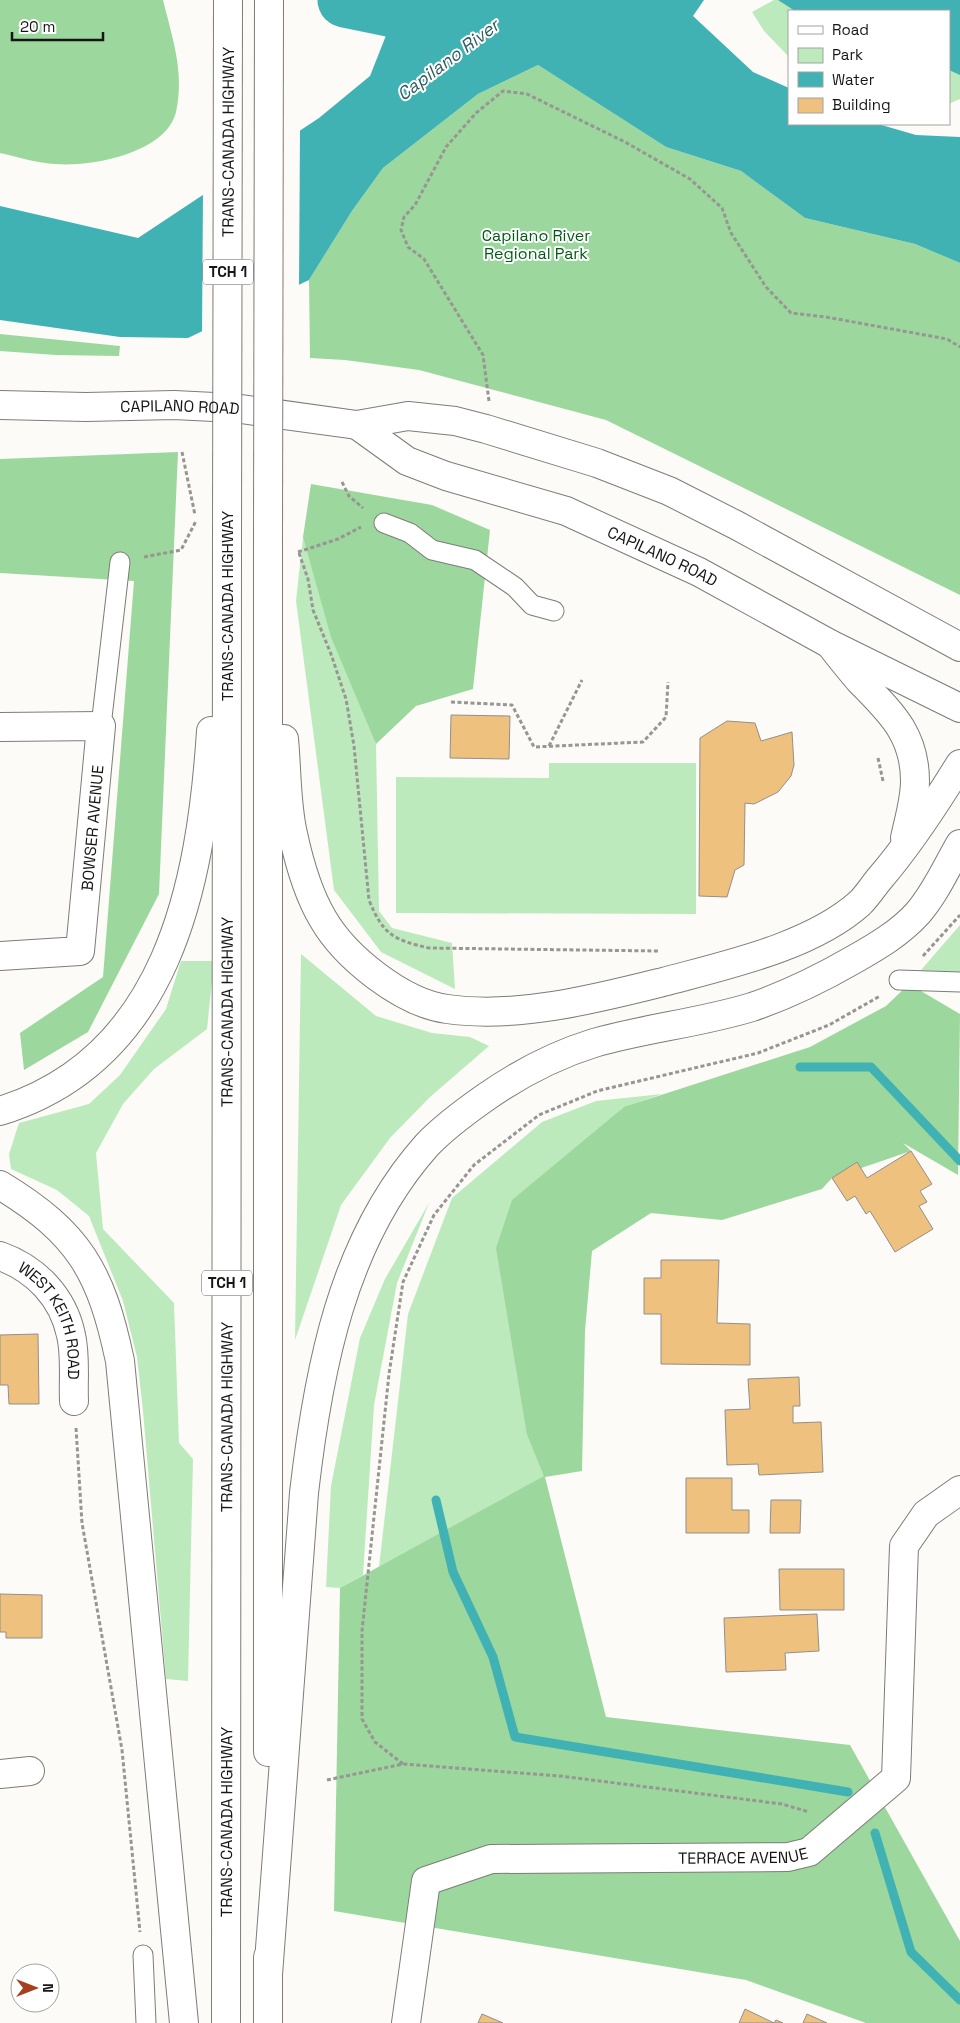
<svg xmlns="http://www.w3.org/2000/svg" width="960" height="2023" viewBox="0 0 960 2023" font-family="'Space Grotesk',sans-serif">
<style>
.green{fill:#bdeabd}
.forest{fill:#9cd79d}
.water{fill:#41b2b3}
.pier{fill:#fcfbf7}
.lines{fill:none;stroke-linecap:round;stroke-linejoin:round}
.stream{stroke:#41b2b3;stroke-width:9}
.river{stroke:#41b2b3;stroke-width:55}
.building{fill:#efc17e;stroke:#928f8c}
.lane-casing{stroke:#7d7c78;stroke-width:21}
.street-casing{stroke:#7d7c78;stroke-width:30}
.secondary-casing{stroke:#7d7c78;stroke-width:30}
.highway-casing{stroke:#7d7c78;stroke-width:30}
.path{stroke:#979693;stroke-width:3;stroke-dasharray:4 2.5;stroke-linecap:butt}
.lane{stroke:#fff;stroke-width:19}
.street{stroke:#fff;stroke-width:28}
.secondary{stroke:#fff;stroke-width:28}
.highway{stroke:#fff;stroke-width:28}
.highway-bridge-casing{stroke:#7d7c78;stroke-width:30;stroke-linecap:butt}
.highway-bridge{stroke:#fff;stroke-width:28}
.labels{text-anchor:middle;stroke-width:4;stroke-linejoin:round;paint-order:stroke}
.shield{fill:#fff;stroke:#5d5c5b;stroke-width:1}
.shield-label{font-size:15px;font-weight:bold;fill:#171615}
.street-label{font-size:16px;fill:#171615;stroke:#fff}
.park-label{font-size:16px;fill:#005c13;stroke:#fff}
.water-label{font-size:18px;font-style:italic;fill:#2d5d5d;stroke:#fff}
</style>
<rect width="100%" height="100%" fill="#fcfbf7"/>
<!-- green -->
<g class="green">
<polygon points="774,0 898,0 933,11 789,11 789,57 764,31 752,12"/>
<polygon points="949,29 960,48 960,99 949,104"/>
<polygon points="303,537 376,744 379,911 392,928 452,943 455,989 381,952 334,890 296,601"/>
<polygon points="549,763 696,763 696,914 396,913 396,777 549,778"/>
<polygon points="960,925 960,982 909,984"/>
<polygon points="301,954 376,1016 432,1033 470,1037 489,1046 430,1097 390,1138 341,1205 295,1340"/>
<polygon points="181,961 214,961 207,1029 154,1069 123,1104 96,1153 103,1229 174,1303 179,1443 193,1459 188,1681 166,1679 143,1411 137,1357 123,1301 89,1216 57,1190 11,1169 9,1154 19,1123 89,1104 120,1075 166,1009"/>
<polygon points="662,1094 621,1109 527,1435 545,1476 379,1567 408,1314 452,1198 542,1122 596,1101"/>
<polygon points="429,1203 397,1283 374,1405 363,1575 340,1588 326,1587 331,1486 360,1338 385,1279"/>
</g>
<!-- forest -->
<g class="forest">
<path d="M0 0H163C172 37 185 73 176 112 166 153 92 167 56 164 37 163 18 157 0 153Z"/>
<polygon points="538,65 666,147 741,171 805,218 915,244 960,263 960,595 606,420 419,370 345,360 310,358 309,280 352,211 383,168 478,94"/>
<polygon points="0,334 120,346 119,356 56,355 0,351"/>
<polygon points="178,452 159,894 88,1032 24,1070 20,1033 103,977 134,581 0,573 0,459"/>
<polygon points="311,484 432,505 490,530 473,689 416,706 376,744 331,637 303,537"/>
<polygon points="909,984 960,1014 958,1175 903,1143 911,1151 832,1178 822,1189 722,1220 651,1213 592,1251 585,1331 582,1471 545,1477 606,1717 850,1745 960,1941 960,2023 866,2023 746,1980 334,1911 340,1588 544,1476 527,1435 496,1248 512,1200 624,1107 810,1047 886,1006"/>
</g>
<!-- water -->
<g class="water">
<polygon points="400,0 704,0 693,16 753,72 789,88 789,124 878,124 916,135 960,137 960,263 915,244 805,218 741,171 666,147 538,65 478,94 383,168 352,211 309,280 188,338 120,337 0,320 0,206 138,238 319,118 370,76"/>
<polygon points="778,0 960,0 960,75 949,70 949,11 795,11"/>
</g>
<!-- pier -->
<polygon class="pier" points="300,128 299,288 202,334 203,192"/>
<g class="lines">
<!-- stream -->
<g class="stream">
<polyline points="800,1067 871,1067 960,1161"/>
<polyline points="436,1500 453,1572 493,1657 515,1737 848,1792"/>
<polyline points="875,1833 911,1952 960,2000"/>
</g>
<!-- river -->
<polyline class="river" points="345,0 472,26"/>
</g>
<!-- building -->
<g class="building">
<polygon points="451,715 510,716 509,759 450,758"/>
<polygon points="727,721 755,723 761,741 792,732 794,765 791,776 778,792 754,804 745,803 744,865 735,870 727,897 699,896 700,738"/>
<polygon points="911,1151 932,1184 920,1191 927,1202 919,1206 933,1229 895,1252 870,1211 866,1214 855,1196 847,1201 832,1178 857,1162 867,1178"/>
<polygon points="661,1260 719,1260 717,1323 750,1324 750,1365 661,1364 661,1314 644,1314 644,1278 661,1278"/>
<polygon points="38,1334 39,1404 9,1404 8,1385 0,1385 0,1335"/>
<polygon points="799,1377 800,1406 793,1406 793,1423 821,1422 823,1472 759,1475 758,1464 727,1465 725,1410 750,1409 748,1379"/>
<polygon points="686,1478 732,1478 732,1510 749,1510 749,1533 686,1533"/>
<polygon points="771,1500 801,1500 800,1533 770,1533"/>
<polygon points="779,1569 844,1569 844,1610 780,1610"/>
<polygon points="0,1594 42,1595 42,1638 6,1638 6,1632 0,1632"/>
<polygon points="817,1614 819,1651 785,1653 786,1670 726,1672 724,1618"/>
<polygon points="745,2009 774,2023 776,2020 783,2023 739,2023"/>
<polygon points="482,2014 503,2023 478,2023"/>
<polygon points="807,2014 827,2023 803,2023"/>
</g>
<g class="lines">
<!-- lane casing -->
<g class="lane-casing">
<g id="lane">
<polyline points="384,523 410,533 432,550 475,560 515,587 532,605 554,611"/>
<polyline points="101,726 120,562"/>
<polyline points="899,980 960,982"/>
<polyline points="143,1955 146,2023"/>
</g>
</g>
<!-- street casing -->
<g class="street-casing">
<g id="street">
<polyline points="0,727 101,726 80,951 0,956"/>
<path id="s1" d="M0 1256C36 1269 63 1297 71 1335 76 1356 73 1380 74 1401"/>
<polyline points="0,1774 30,1771"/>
<path id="s2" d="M406 2023 426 1881 491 1859 788 1857 809 1852 896 1778 904 1546 926 1514 960 1490"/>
</g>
</g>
<!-- secondary casing -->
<g class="secondary-casing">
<g id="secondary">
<path id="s3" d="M0 405 86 407 174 405 234 408 357 425 408 416 455 421 486 429 597 463 669 491 736 525 960 647"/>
<path id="s4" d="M357 425 407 461 446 476 566 511 699 572 830 644 960 708"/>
</g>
</g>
<!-- highway casing -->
<g class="highway-casing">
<g id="highway">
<polyline points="268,543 268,1752"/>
<path d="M830 644C839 656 849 668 859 680 889 711 915 733 915 781 915 800 909 819 905 838"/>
<path d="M284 739C287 770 286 804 293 834 299 862 308 894 323 919 345 957 402 1003 447 1009 517 1019 595 999 663 982 726 965 811 947 860 903 868 895 874 885 881 877 911 842 936 803 960 764"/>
<path d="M0 1111C168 1059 201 885 211 731"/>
<path d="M0 1185C79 1233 101 1271 120 1361L184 2023"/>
<path d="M268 1975 304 1493C318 1371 342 1240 427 1145 444 1127 466 1111 486 1097 519 1074 555 1055 594 1043 646 1028 700 1023 752 1007 787 995 820 979 853 960 876 947 900 933 918 913 936 892 946 868 960 844"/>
<path id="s5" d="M226 2023 227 543"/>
<polyline points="268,2023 268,1957"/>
</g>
</g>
<!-- path -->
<g class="path">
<polyline points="489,401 483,355 424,259 408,247 401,230 404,217 415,205 446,147 476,113 503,91 527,94 625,142 690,179 722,208 731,233 766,287 791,313 826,317 947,339 960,347"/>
<polyline points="182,452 195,515"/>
<polyline points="342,482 349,496 363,508"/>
<polyline points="298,552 338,539 361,527"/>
<path d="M299 553 308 579 313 610 331 654 346 699 354 746 369 900C383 935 394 940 429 948L658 951"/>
<polyline points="144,557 181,550 196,521"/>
<polyline points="451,702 512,705 534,747 643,742 666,717 668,682"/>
<polyline points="549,746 582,680"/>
<polyline points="878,758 883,781"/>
<polyline points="923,956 960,915"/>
<polyline points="76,1428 82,1523 122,1750 140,1932"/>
<polyline points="403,1764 375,1742 362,1719 362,1631 389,1374 403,1282 434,1215 474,1165 539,1115 597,1091 758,1053 829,1025 880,996"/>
<polyline points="327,1780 403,1764 560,1776 782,1804 809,1812"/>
</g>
<!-- lane -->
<use href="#lane" class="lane"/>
<!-- street -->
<use href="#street" class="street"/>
<!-- secondary -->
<use href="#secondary" class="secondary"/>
<!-- highway -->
<use href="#highway" class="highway"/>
<!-- highway-bridge casing -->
<g class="highway-bridge-casing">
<g id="highway-bridge">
<path id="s6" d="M227 543 228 0"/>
<polyline points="268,543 269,0"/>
</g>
</g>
<!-- highway-bridge -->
<use href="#highway-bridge" class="highway-bridge"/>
</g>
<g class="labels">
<!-- shield labels -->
<g class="shield">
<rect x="203" y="259.5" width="50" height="25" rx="4"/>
<rect x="202" y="1270.5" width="50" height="25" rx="4"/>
</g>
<g class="shield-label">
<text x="228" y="277">TCH 1</text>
<text x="227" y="1288">TCH 1</text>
</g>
<!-- street labels -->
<g class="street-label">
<text dy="6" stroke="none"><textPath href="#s6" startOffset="401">TRANS-CANADA HIGHWAY</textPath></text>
<text dy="6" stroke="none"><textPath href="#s3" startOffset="180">CAPILANO ROAD</textPath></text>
<text dy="6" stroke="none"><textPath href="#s4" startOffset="335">CAPILANO ROAD</textPath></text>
<text transform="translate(227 606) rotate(-90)" y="6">TRANS-CANADA HIGHWAY</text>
<text transform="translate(92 828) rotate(-85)" y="6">BOWSER AVENUE</text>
<text dy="6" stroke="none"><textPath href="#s5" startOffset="1011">TRANS-CANADA HIGHWAY</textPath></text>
<text dy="6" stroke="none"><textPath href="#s1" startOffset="89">WEST KEITH ROAD</textPath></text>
<text dy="6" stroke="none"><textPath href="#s5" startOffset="606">TRANS-CANADA HIGHWAY</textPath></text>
<text dy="6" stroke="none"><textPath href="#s5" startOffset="201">TRANS-CANADA HIGHWAY</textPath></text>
<text dy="6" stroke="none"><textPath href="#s2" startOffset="464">TERRACE AVENUE</textPath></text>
</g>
<!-- park labels -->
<g class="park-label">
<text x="536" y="241">Capilano River<tspan x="536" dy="18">Regional Park</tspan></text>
</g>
<!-- water labels -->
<g class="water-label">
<text transform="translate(448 60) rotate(-37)" y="6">Capilano River</text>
</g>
</g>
<!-- legend -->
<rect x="788" y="10" width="162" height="115" fill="#ffffff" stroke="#a2a2a1"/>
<rect x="798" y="26" width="25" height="8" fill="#ffffff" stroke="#a2a2a1"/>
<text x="832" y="35" font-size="15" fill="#171615">Road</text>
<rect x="798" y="48" width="25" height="15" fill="#bdeabd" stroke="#a2a2a1"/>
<text x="832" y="60" font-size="15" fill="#171615">Park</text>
<rect x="798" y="72" width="25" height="15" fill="#41b2b3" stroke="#a2a2a1"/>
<text x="832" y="85" font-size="15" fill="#171615">Water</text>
<rect x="798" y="98" width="25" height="15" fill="#efc17e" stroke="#a2a2a1"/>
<text x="832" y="110" font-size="15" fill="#171615">Building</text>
<!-- north arrow -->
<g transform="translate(35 1988) rotate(90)"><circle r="24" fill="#ffffff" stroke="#a2a2a1"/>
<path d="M0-4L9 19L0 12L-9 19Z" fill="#a63f1e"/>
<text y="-8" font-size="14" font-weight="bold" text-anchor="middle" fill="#171615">N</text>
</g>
<!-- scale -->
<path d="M12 32v8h91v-8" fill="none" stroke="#171615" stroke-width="2.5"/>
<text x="20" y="32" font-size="15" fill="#171615" stroke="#ffffff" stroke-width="4" paint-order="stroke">20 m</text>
</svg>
